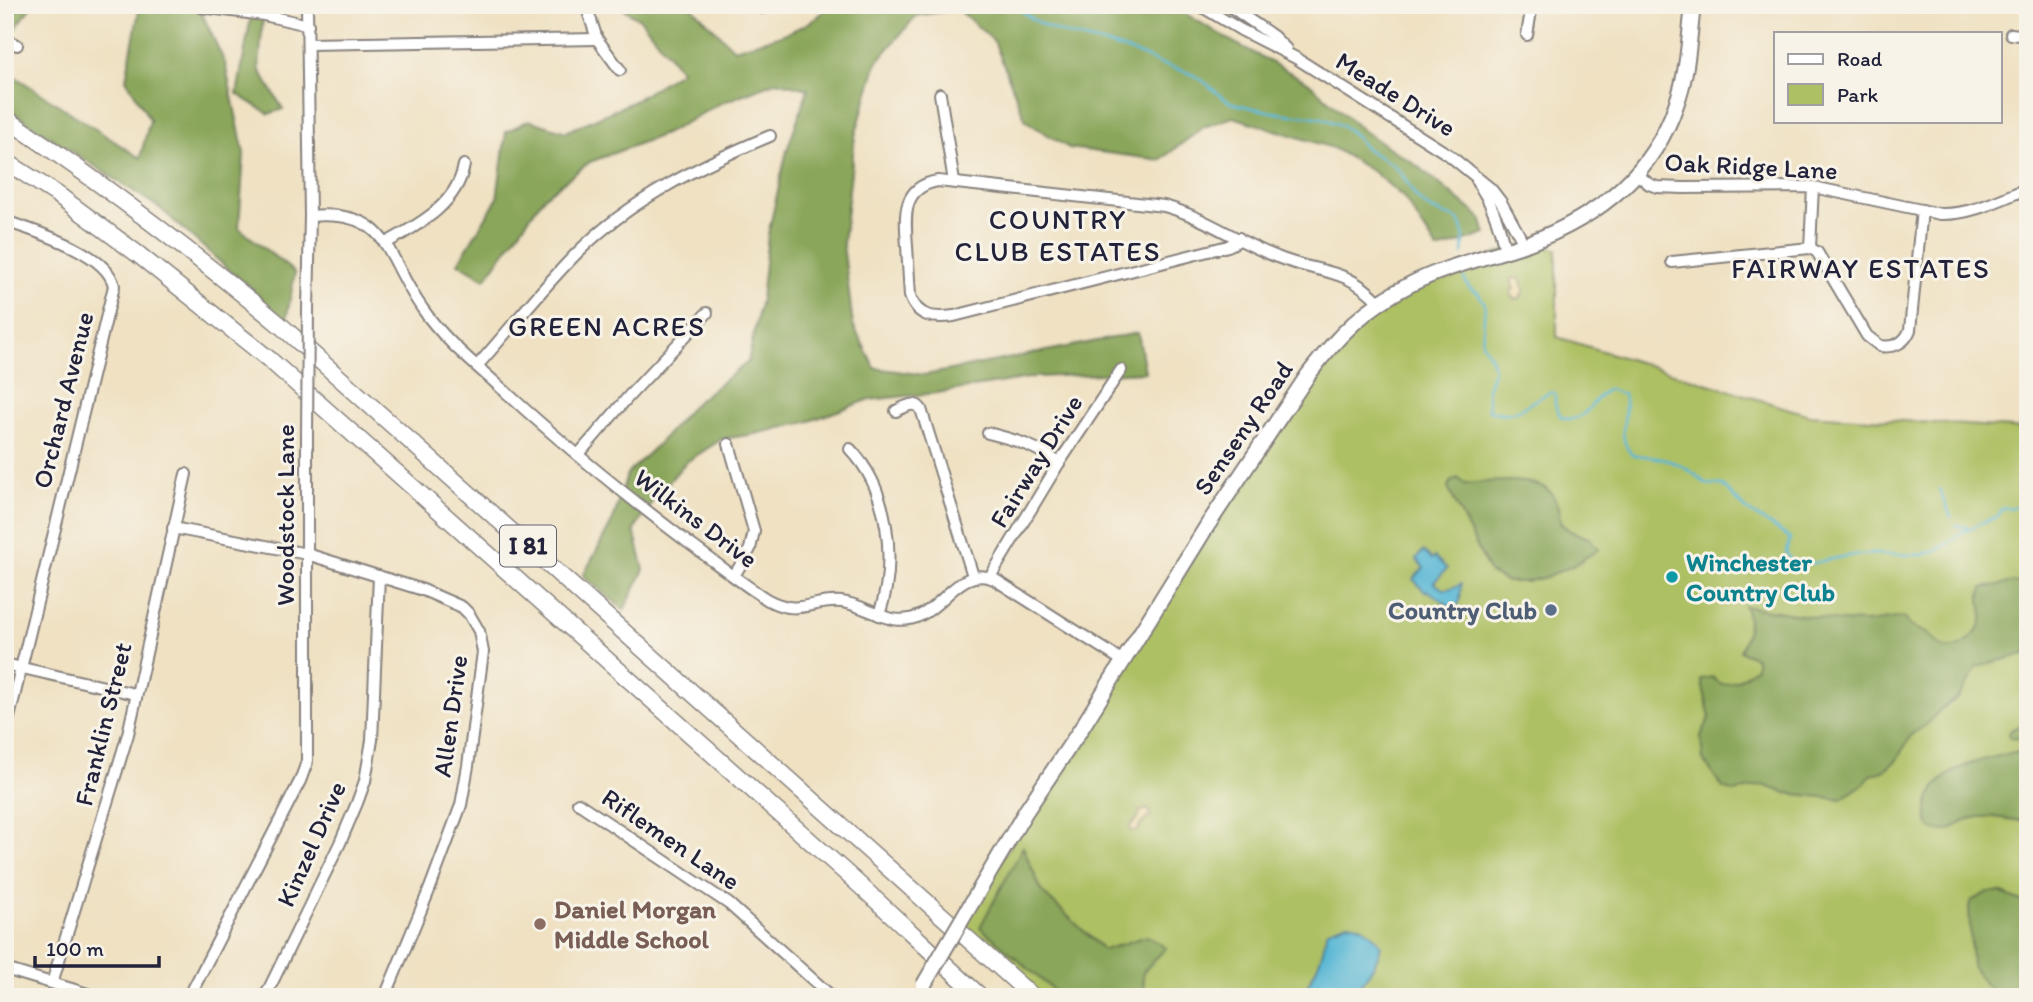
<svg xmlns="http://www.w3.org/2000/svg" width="2033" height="1002" viewBox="0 0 2033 1002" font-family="Itim,sans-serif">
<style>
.green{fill:#adc064;stroke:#687150;stroke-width:2}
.forest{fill:#8aa65a;stroke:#56644a;stroke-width:2}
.sand{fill:#eeda9e;stroke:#887e6c;stroke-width:2}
.water{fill:#55b6d4;stroke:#3c6c88;stroke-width:2}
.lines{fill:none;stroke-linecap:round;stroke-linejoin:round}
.stream{stroke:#55b6d4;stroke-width:2.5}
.minor-casing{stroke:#88827e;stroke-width:14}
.major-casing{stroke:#88827e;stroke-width:18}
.highway-casing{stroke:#88827e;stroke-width:19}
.minor{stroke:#fff;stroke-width:10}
.major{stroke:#fff;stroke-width:14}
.highway{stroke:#fff;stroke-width:16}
.minor-bridge-casing{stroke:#88827e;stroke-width:14;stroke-linecap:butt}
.major-bridge-casing{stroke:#88827e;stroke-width:18;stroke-linecap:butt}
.minor-bridge{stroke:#fff;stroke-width:10}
.major-bridge{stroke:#fff;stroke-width:14}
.culture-dot{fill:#0f9aa8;stroke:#f7f3e8;stroke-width:2.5}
.service-dot{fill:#5c6f8a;stroke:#f7f3e8;stroke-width:2.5}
.education-dot{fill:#8d6e63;stroke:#f7f3e8;stroke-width:2.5}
.labels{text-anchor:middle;stroke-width:6;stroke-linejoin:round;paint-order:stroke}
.shield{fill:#f7f3e8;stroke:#62616f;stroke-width:2}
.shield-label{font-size:24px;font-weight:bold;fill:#22223b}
.street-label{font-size:26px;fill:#22223b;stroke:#f7f3e8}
.culture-label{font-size:26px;font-weight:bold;fill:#0d838f;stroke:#f7f3e8;text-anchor:start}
.service-label{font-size:26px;font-weight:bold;fill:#4e5e75;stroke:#f7f3e8;text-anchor:end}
.education-label{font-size:26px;font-weight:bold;fill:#785e54;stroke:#f7f3e8;text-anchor:start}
.neighbourhood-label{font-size:28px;letter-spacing:2px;fill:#22223b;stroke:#f7f3e8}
</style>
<rect width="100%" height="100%" fill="#f7f3e8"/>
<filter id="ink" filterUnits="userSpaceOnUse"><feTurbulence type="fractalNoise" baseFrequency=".0143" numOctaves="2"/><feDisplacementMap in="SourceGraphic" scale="14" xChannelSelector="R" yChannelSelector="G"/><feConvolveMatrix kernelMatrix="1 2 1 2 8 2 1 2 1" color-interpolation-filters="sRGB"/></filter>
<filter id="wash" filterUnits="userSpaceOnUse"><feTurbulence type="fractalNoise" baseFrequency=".00686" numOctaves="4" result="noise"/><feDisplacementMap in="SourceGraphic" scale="28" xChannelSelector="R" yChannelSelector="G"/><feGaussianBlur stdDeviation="1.57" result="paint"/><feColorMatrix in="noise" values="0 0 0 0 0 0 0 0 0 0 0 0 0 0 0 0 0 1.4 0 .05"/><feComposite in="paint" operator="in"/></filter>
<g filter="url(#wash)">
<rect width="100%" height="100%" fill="#efe1c2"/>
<!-- green -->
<polygon class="green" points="1524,244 1557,249 1557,337 1809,415 2028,429 2028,997 1037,997 957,929 1324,353 1411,284"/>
<!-- forest -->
<g class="forest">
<polygon points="5,5 32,5 15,29 5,39"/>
<polygon points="140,5 198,5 225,63 244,153 239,228 295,273 286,321 161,209 39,130 5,106 5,70 140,158 150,120 126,79"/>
<polygon points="253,5 264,5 259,69 283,109 269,114 237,94"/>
<path d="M617 5H690L734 49C759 42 817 28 828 5H1171L1233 42 1308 82 1362 130 1419 167 1481 218 1486 234 1438 250 1403 197 1375 173 1333 148 1233 117 1204 127 1160 160 1069 148 1026 121 994 41 958 9 916 16 877 62 855 136 843 244 853 325 875 368 925 375 1138 333 1145 372 1035 377 937 393 868 400 807 422 755 434 722 439 685 463 654 499 634 530 644 570 624 610 583 576 613 520 627 474 661 441 695 403 748 362 761 299 768 235 787 150 808 89 777 81 719 104 667 133 590 162 545 196 485 279 458 263 497 199 506 132 529 120 566 132 632 102 681 71 641 20Z"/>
<path d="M1458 478 1465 484C1487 482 1536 475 1551 493 1558 502 1559 513 1561 524L1572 532 1589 538 1599 549 1572 566 1546 577 1526 582H1507L1490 573 1448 488 1450 482Z"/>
<path d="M2028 582V653L1977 667 1959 697 1941 709 1926 725 1912 734 1896 761 1885 770 1871 775 1865 783 1841 799 1786 793 1763 785 1734 792 1723 788 1703 760 1701 736 1710 717 1701 679 1712 677 1721 684C1736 683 1744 677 1756 667V658L1740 651C1746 638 1752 619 1744 606L1839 621 1867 622 1904 617C1908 629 1920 628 1929 635 1934 639 1939 647 1946 648 1962 651 1983 630 1983 614 1982 600 1977 605 1983 588L2008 583Z"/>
<polygon points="2028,721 2028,739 2010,738 2008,735 2011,730"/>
<path d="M2028 750V822C2011 820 1990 814 1974 818 1961 820 1948 837 1933 829 1927 825 1927 816 1927 809 1933 763 1993 758 2028 750Z"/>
<polygon points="1023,847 1042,892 1104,950 1147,936 1166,948 1143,972 1144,990 1149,997 1061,997 980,927"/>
<polygon points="1988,892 2000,892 2028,904 2028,991 2008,994 1996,992 1986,986 1972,966 1969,906 1971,901"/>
</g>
<!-- sand -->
<g class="sand">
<polygon points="1515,278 1520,279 1524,291 1520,298 1515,299 1511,296 1511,291 1514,289 1511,279"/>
<polygon points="1147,809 1150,812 1150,816 1139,826 1139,830 1131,831 1130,826 1139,817 1139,812"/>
</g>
<!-- water -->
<g class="water">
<path d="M1423 551 1432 559 1435 557 1447 569 1434 582C1444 593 1449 589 1461 584L1460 601 1453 613 1447 604 1427 590 1425 592 1413 579 1424 568 1416 559Z"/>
<path d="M1348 923C1364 924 1371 933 1381 944 1378 965 1363 983 1348 997H1301C1313 976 1324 957 1326 933L1328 930Z"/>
</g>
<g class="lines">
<!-- stream -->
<g class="stream">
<path d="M1016 5C1045 37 1088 37 1126 50 1138 53 1149 59 1161 64 1173 68 1186 71 1197 77 1210 84 1218 97 1232 103 1252 108 1275 114 1296 115 1307 116 1317 116 1328 120 1337 123 1349 128 1355 136 1360 141 1363 147 1370 151 1377 156 1386 160 1393 165 1407 175 1409 193 1422 203 1448 225 1468 204 1463 254"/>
<path d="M1464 278C1467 286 1470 290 1478 293L1485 304 1482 343 1491 358 1494 368 1487 390 1489 410C1518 422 1528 399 1552 392L1555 394V404L1561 417C1587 427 1593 395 1609 389L1624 395C1630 417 1614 433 1632 455 1664 457 1683 462 1706 484L1722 485 1747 510 1790 538 1786 552 1793 564 1802 565 1847 556 1873 554 1922 555 1941 548 1963 532 1983 522 1998 516 2002 508 2018 507 2028 509"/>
<polyline points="1939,489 1951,517"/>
<polyline points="1956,525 1969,528"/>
</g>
</g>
</g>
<g filter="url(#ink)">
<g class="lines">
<!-- minor casing -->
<g class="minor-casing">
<g id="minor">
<polyline points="307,5 310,216 308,310"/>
<polyline points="586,5 597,39 620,70"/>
<polyline points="1199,5 1241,30 1296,58 1449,155 1491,189 1501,202 1524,244"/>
<polyline points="1228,5 1273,36 1286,49"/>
<polyline points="201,7 264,15 308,25"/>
<polyline points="762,8 765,5"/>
<polyline points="2011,34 2028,36"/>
<polyline points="1527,35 1532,5"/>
<polyline points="5,40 17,45"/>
<polyline points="308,44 597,39"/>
<polyline points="940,94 954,182"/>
<path d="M1637 174 1649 184 1657 187 1683 188 1813 187 1940 214C1971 215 1999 200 2028 188"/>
<path d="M1477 182C1492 202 1500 226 1505 251"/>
<path d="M310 216C391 209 385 256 422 308 445 342 479 367 509 395 567 448 628 497 690 544 716 563 741 583 768 600 800 617 812 599 842 602 870 606 892 630 921 615 946 603 962 566 994 579L1123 661"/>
<path d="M5 221C34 231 107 252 114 286L5 734"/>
<path d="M1239 238 1236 242 1228 246 954 316C934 319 917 317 910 296 909 279 908 263 907 246 905 217 901 187 938 181L1164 206C1205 217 1238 242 1277 257 1318 274 1345 266 1379 302"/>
<path d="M386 243C418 225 457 205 464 165"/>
<path d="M1810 248 1817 252 1867 336 1880 346C1894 348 1905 343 1910 330L1922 210"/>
<polyline points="1810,248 1813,187"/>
<polyline points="1672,262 1810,248"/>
<path d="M477 366C511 328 542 288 577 253 631 199 701 165 770 136"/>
<path d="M896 411C905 407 914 400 921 409L973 576"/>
<path d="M988 433C1016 440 1036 446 1059 463"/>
<polyline points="729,444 754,531 750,549 734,576"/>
<path d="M850 449C890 490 897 563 879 615"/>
<polyline points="578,455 629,396 707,313"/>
<polyline points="173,528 307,554 423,590 462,607 469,614 479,631 483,652 468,766 461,805 430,888 385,997"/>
<polyline points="990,577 1059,463 1121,370"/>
<polyline points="5,664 135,694"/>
<polyline points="578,803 729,904 832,997"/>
<polyline points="5,969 98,997"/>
<polyline points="52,983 128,734 186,474"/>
<polyline points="189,997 300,781 307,762 307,434"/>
<polyline points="265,997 340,843 357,803 365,781 372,740 379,576"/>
</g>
</g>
<!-- major casing -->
<g class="major-casing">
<path id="major" d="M971 904 1026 811 1081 729 1207 526 1308 375C1338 335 1366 307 1411 284 1447 266 1488 257 1526 244 1594 219 1652 176 1676 105 1688 73 1689 39 1693 5"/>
</g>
<!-- highway casing -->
<g class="highway-casing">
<g id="highway">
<path d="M5 118C100 181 191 251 279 324L1033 997"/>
<path d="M5 161 58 195 139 255 270 360 845 872C891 913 935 956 981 997"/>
</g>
</g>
<!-- minor -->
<use href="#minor" class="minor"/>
<!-- major -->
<use href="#major" class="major"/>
<!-- highway -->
<use href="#highway" class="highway"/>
<!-- minor-bridge casing -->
<g class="minor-bridge-casing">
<polyline id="minor-bridge" points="307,434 308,310"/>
</g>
<!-- major-bridge casing -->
<g class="major-bridge-casing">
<polyline id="major-bridge" points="923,986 971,904"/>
</g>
<!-- minor-bridge -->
<use href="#minor-bridge" class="minor-bridge"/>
<!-- major-bridge -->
<use href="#major-bridge" class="major-bridge"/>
</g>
</g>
<!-- markers -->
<circle class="culture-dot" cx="1672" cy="577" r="7"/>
<circle class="service-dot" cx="1551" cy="610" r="7"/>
<circle class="education-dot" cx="540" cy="924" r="7"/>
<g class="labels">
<!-- shield labels -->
<rect class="shield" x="500" y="525.5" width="56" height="41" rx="5"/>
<g class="shield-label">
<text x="528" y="554">I 81</text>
</g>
<!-- street labels -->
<g class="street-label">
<text transform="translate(1396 94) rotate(32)" y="9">Meade Drive</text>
<text transform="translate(1751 166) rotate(3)" y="9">Oak Ridge Lane</text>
<text transform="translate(63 400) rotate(-76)" y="9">Orchard Avenue</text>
<text transform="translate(1243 428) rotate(-56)" y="9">Senseny Road</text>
<text transform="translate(1036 461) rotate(-58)" y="9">Fairway Drive</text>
<text transform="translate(285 515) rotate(-90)" y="9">Woodstock Lane</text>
<text transform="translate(696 518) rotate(37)" y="9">Wilkins Drive</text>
<text transform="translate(450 716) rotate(-82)" y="9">Allen Drive</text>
<text transform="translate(103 724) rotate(-76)" y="9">Franklin Street</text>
<text transform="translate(671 839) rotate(34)" y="9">Riflemen Lane</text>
<text transform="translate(311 844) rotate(-66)" y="9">Kinzel Drive</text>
</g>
<!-- culture labels -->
<g class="culture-label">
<text x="1686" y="571">Winchester<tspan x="1686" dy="30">Country Club</tspan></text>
</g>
<!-- service labels -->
<g class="service-label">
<text x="1537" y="619">Country Club</text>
</g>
<!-- education labels -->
<g class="education-label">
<text x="554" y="918">Daniel Morgan<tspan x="554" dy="30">Middle School</tspan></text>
</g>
<!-- neighbourhood labels -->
<g class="neighbourhood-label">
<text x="1058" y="229">COUNTRY<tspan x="1058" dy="32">CLUB ESTATES</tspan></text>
<text x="1861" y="278">FAIRWAY ESTATES</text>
<text x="607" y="336">GREEN ACRES</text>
</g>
</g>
<!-- margin -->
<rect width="2033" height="1002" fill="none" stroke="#f7f3e8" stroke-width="28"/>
<!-- legend -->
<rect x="1774" y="32" width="228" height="91" fill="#f7f3e8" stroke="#a29fa3" stroke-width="2"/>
<rect x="1788" y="54" width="35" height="10" fill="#ffffff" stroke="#a29fa3" stroke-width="2"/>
<text x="1837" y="66" font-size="21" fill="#22223b">Road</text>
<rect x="1788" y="84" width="35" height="21" fill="#adc064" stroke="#a29fa3" stroke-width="2"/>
<text x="1837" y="102" font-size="21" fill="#22223b">Park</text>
<!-- scale -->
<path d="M35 956v10h124v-10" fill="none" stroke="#22223b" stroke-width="3.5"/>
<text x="46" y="956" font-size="21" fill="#22223b" stroke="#f7f3e8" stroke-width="5" paint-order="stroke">100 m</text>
</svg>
